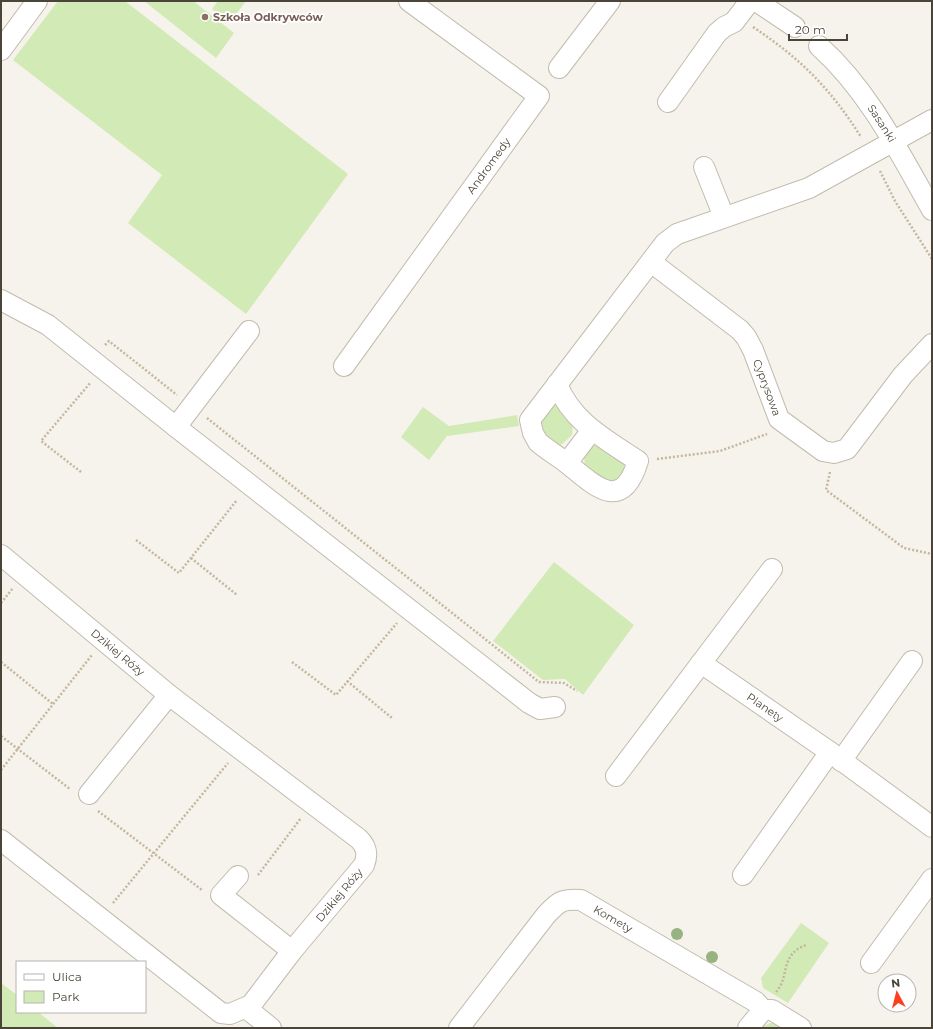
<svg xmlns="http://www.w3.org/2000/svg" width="933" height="1029" viewBox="0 0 933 1029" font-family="Montserrat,sans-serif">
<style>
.green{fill:#d2eab5}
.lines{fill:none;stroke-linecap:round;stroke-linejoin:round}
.minor-casing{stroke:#c2bbae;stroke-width:22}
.path{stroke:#c4b79f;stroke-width:2.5;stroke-dasharray:2 2;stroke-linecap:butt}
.minor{stroke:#fff;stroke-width:20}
.tree{fill:#97b381}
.education-dot{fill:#8d6e63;stroke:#fff;stroke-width:1.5}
.labels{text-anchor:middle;stroke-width:3.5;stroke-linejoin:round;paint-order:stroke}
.education-label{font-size:11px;font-weight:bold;fill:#785e54;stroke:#fff;text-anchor:start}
.street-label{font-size:11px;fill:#4b4439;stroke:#fff}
</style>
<rect width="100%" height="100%" fill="#f6f3ec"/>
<!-- green -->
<g class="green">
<polygon points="58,1 125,1 348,174 246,314 128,223 162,175 13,60"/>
<polygon points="144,1 193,1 234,33 216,58"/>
<polygon points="218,1 246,1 230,22 212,9"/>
<path d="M553 405 559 406 573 424 572 435 561 445C550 444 544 433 539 425Z"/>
<polygon points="423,407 449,426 517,415 519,426 447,436 429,460 401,437"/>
<path d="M597 445 623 462C627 470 621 476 616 482L610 483 585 466 584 457 593 446Z"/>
<polygon points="554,562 634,625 583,695 565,679 543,680 493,641"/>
<polygon points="801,923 829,943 788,1003 763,988 761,978"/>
<polygon points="1,983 17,995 17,1012 38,1012 58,1028 1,1028"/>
<polygon points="770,1023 775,1023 785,1028 760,1028"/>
</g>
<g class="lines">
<!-- minor casing -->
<g class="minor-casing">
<g id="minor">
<polyline points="756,1 795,27"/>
<path id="s1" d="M819 46C869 91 899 152 932 210"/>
<polyline points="1,50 37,1"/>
<polyline points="559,68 610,1"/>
<polyline points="668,102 717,33 724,27 734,22 750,1"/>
<polyline points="704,167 724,217"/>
<path id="s2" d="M651 262 740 330 746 337 753 350 779 419 823 451 834 453 847 449 903 375 932 344"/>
<polyline points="1,300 48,325 176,427 529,703 540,709 555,707"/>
<path id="s3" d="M344 366 539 96 409 1"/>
<path d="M557 384C572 422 605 439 638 461 622 513 596 487 568 464 558 456 547 450 538 442L533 433 530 420 665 243 677 234 809 188 932 120"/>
<polyline points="176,427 249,331"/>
<polyline points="567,463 592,430"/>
<path id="s4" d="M1 555 169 695 359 839C367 847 368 855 364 865L292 951 251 1005 230 1014 221 1013 1 840"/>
<path id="s5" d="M701 663 830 752 932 827"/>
<polyline points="841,761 912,661"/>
<polyline points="616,776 772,569"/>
<polyline points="89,794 169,695"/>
<polyline points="743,875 830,752"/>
<polyline points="238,876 221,895 292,951"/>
<polyline points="871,963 932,879"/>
<polyline points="246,1008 271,1028"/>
<polyline points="763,1010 772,1010 801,1028"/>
<path id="s6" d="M459 1028 546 915C559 901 562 899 581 900L756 1002 763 1010"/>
<polyline points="748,1028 763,1010"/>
</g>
</g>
<!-- path -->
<g class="path">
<path d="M753 27C801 59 830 88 861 137"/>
<polyline points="880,171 895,201 932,259"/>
<polyline points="105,345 109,341 177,395"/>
<polyline points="207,418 539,682 564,683 577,691"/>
<polyline points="657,459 720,451 767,434"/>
<polyline points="81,472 41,441 91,382"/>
<polyline points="830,472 826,490 904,548 932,554"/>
<polyline points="136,540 179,573 237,500"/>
<polyline points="191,558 237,595"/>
<polyline points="1,603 13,588"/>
<polyline points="1,662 53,704"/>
<polyline points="292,662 336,695 397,623"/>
<polyline points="347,681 392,718"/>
<polyline points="1,736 70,789"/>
<polyline points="1,770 92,655"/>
<polyline points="98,811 202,890"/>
<polyline points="258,875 301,818"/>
<polyline points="113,903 228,763"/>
<path d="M776 992C790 977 779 955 806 945"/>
</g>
<!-- minor -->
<use href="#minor" class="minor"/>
</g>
<!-- trees -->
<g class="tree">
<circle cx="677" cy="934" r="6"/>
<circle cx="712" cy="957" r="6"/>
</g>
<!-- markers -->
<circle class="education-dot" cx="205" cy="17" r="4"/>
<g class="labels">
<!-- education labels -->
<g class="education-label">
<text x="213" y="21">Szkoła Odkrywców</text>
</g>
<!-- street labels -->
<g class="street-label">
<text dy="4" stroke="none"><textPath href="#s1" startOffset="100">Sasanki</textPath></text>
<text dy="4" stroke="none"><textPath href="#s3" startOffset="247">Andromedy</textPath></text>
<text dy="4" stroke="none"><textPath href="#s2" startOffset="176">Cyprysowa</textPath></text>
<text dy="4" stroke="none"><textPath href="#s4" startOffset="152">Dzikiej Róży</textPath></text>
<text dy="4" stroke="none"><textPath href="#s5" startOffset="78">Planety</textPath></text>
<text transform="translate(339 895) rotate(-50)" y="4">Dzikiej Róży</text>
<text dy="4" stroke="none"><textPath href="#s6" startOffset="220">Komety</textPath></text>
</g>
</g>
<!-- border -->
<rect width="933" height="1029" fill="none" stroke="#4b4439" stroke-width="4"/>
<!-- legend -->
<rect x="16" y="961" width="130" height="52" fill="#ffffff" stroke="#b7b4b0"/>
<rect x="24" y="974" width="20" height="6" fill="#ffffff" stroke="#b7b4b0"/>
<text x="52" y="981" font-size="12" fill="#4b4439">Ulica</text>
<rect x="24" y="991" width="20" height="12" fill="#d2eab5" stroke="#b7b4b0"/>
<text x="52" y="1001" font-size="12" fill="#4b4439">Park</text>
<!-- north arrow -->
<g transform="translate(897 993) rotate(353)"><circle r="19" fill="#ffffff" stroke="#b7b4b0"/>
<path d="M0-3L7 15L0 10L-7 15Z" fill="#fc3f1d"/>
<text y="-6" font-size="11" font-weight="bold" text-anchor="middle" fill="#4b4439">N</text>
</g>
<!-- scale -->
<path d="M789 34v6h58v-6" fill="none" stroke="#4b4439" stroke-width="2"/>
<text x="795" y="34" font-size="12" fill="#4b4439" stroke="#ffffff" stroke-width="3" paint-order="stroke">20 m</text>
</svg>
